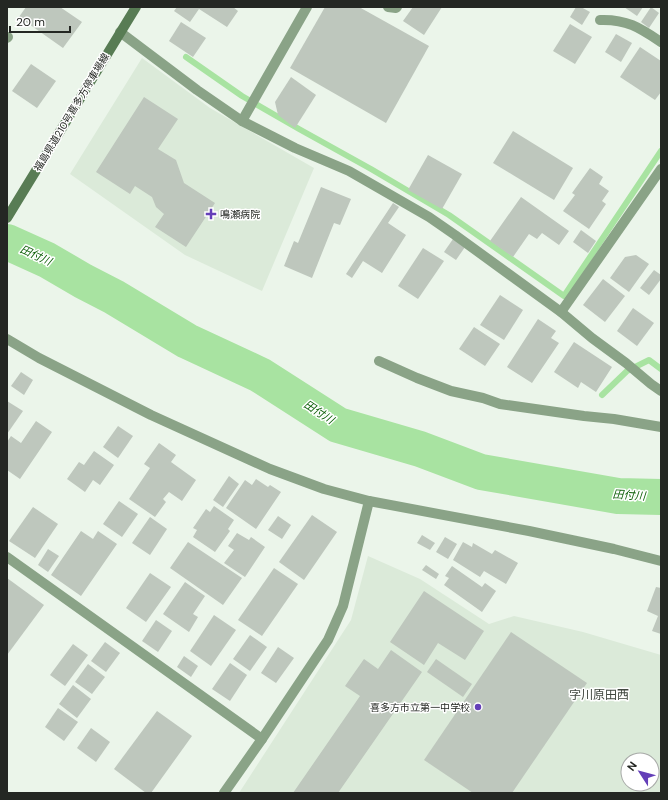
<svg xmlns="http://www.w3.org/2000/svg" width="668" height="800" viewBox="0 0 668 800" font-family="'DM Sans','Noto Sans JP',sans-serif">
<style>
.built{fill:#dbead9;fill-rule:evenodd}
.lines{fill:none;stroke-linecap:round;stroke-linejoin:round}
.stream{stroke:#a8e3a1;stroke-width:6}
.river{stroke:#a8e3a1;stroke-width:36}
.building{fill:#bec7bd}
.street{stroke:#8aa387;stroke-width:10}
.secondary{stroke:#587c54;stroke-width:10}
.poi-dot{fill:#643fb8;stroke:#fff;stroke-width:1.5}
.labels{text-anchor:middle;stroke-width:3;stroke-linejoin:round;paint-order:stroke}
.street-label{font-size:10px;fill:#242723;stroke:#fff}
.poi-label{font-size:10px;fill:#242723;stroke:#fff;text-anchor:start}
.water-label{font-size:11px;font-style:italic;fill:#10620b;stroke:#fff}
.quarter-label{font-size:12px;fill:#414840;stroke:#fff}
</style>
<rect width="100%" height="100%" fill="#ebf5ea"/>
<!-- built -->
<g class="built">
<polygon points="142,58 210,108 314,168 262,291 185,255 70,174"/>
<path d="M368 556 420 579 489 624 514 616 583 632 661 655V793H239L351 620ZM628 760H652V784H628Z"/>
</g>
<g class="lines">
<!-- stream -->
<g class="stream">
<polyline points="186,57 242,96 299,129 371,169 449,215 564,296 661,151"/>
<polyline points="602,395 627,371 649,360 661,369"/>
</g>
<!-- river -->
<polyline class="river" points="7,242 47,260 83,281 114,297 187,341 260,375 338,425 420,449 481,472 618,496 661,497"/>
</g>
<!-- building -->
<g class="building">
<polygon points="26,7 60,7 82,22 63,48 19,17"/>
<polygon points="177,7 233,7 238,11 227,27 199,9 190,22 174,11"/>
<polygon points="325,7 359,7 429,46 386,123 290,68"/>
<polygon points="413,7 442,7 424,35 403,21"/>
<polygon points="576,7 581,7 590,12 582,25 570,17"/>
<polygon points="624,7 643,7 637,16"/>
<polygon points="651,7 659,13 649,28 641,22"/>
<polygon points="181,22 206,38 193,57 169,41"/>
<polygon points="570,24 592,37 575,64 553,51"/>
<polygon points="616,34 632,43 621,62 605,52"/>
<polygon points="640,47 661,61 661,92 655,100 620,77"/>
<polygon points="31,64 56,81 37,108 12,91"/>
<polygon points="291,77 316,95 295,128 278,115 275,102"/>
<polygon points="144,97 178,119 158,149 176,160 184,183 215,203 186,247 155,227 164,214 156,207 152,197 135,186 130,194 96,172"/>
<polygon points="513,131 573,168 554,200 493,163"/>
<polygon points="428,155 462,174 442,209 408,190"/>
<polygon points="590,168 603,177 599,184 609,191 602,201 606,204 589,229 563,211 575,195 572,193"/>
<polygon points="321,187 351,199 340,225 334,223 312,278 284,266 294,241 298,243"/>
<polygon points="521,197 569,231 559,245 542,233 537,239 529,234 513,257 490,241"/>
<polygon points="393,203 399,207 388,223 406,235 382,273 363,261 352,278 346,274"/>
<polygon points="581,230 596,241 588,253 573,242"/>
<polygon points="453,239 465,247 456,260 444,252"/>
<polygon points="423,248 444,261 418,299 398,286"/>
<polygon points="636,255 649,264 629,292 610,278 625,257"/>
<polygon points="654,270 661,275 661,279 649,295 640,288"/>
<polygon points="603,279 625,296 605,322 583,305"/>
<polygon points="500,295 523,310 504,340 480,325"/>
<polygon points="633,308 654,323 637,346 617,331"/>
<polygon points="538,319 556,331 551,338 559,343 532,383 507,367"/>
<polygon points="474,327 500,344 485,366 459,349"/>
<polygon points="574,342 612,367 596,392 581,382 578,388 554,372"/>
<polygon points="21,372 33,380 24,395 11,386"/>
<polygon points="7,401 23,411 7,434"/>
<polygon points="36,421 52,432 20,479 7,470 7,442 11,436 21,443"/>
<polygon points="118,426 133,436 118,458 103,447"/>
<polygon points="159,443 176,455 171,462 196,480 182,501 169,492 163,499 166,502 155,517 129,499 150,468 144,464"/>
<polygon points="94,451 114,465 100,485 93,480 85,492 67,479 79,462 84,465"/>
<polygon points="229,476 239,484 223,507 213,500"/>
<polygon points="256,479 268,487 270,485 281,492 256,529 226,508 245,480 252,485"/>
<polygon points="119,501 138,514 122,537 103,524"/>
<polygon points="214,506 234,520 228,529 230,531 215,552 193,537 197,530 193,528 206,509 210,512"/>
<polygon points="33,507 58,524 35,558 9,541"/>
<polygon points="312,515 337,532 304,580 279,562"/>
<polygon points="278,516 291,525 282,539 268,530"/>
<polygon points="150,517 167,529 150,555 132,543"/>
<polygon points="81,531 93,539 98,531 117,544 81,596 51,575"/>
<polygon points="237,533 249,540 251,537 265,547 245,577 224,563 234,550 228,546"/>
<polygon points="422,535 435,543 430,550 417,543"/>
<polygon points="445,537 457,544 448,559 436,552"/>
<polygon points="188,542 242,578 223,605 170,568"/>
<polygon points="463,542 472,547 473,543 492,554 495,550 518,563 506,584 484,571 480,577 453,560"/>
<polygon points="48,549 59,556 48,572 38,565"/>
<polygon points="426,565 439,574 436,579 422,570"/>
<polygon points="452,566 482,587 485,583 496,591 482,612 444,585 449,578 445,576"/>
<polygon points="274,568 298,584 262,636 238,620"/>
<polygon points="150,573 171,587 146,622 126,608"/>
<polygon points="7,578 44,605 7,655"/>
<polygon points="185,582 205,596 193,614 198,617 189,632 163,614"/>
<polygon points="656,587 661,588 661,634 652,631 658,616 647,611"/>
<polygon points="424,591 484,631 465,660 438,643 424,665 390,642"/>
<polygon points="214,615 236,630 211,666 190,651"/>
<polygon points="156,620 172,631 158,652 142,641"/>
<polygon points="511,632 587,683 512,793 473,793 424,760"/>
<polygon points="250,635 267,647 250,671 233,659"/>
<polygon points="105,642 120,653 106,672 91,661"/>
<polygon points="73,644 88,655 65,686 50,675"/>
<polygon points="278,647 294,658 276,683 261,673"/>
<polygon points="391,650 422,672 338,793 293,793 360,696 345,686 364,659 378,669"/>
<polygon points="184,656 198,666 191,677 177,667"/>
<polygon points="436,659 472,684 463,697 427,672"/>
<polygon points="230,663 247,675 230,701 212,689"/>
<polygon points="88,664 105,677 92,694 75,682"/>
<polygon points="73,685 91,699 77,718 59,704"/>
<polygon points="58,708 78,722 64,741 45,727"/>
<polygon points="157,711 192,736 151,793 146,793 114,769"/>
<polygon points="91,728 110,742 96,762 77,748"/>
</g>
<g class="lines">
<!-- street -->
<g class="street">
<polyline points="388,7 396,8 397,7"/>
<path d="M600 20C627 19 640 28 661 42"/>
<polyline points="120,32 197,90 242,121 295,148 349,171 429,217 455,235 561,312 592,338 626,363 651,384 661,391"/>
<polyline points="7,37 8,37 7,38"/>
<polyline points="242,121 307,7"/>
<polyline points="561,312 661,169"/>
<polyline points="7,339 39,358 151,415 270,469 324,489 369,501 529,531 614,549 661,561"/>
<polyline points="379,361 417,378 451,391 483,398 500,404 584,416 614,419 661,427"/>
<polyline points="7,557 262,739"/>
<polyline points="224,793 262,739 328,640 343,606 369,501"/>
</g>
<!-- secondary -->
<polyline class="secondary" points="7,218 136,7"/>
</g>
<!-- markers -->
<g class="poi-dot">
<path d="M209 208h4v4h4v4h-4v4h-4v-4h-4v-4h4z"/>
<circle cx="478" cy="707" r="4"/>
</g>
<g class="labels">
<!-- street labels -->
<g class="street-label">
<text transform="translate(71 112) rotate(-59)" y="4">福島県道210号喜多方停車場線</text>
</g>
<!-- poi labels -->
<g class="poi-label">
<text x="220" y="218">鳴瀬病院</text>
<text x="470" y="711" text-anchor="end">喜多方市立第一中学校</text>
</g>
<!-- water labels -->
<g class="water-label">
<text transform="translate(36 255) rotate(25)" y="4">田付川</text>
<text transform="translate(319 412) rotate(33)" y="4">田付川</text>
<text transform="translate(629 495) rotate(4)" y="4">田付川</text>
</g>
<!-- quarter labels -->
<g class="quarter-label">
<text x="599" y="699">字川原田西</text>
</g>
</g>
<!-- border -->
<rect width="668" height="800" fill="none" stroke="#242723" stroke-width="16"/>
<!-- north arrow -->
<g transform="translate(640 772) rotate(306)"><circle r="19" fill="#ffffff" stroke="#a7a9a7"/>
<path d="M0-3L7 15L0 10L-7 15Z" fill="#643fb8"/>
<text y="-6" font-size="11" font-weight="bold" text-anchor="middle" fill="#242723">N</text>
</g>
<!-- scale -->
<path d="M10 26v6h60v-6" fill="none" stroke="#242723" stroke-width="2"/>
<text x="16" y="26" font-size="12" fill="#242723" stroke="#ffffff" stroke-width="3" paint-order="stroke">20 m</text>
</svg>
